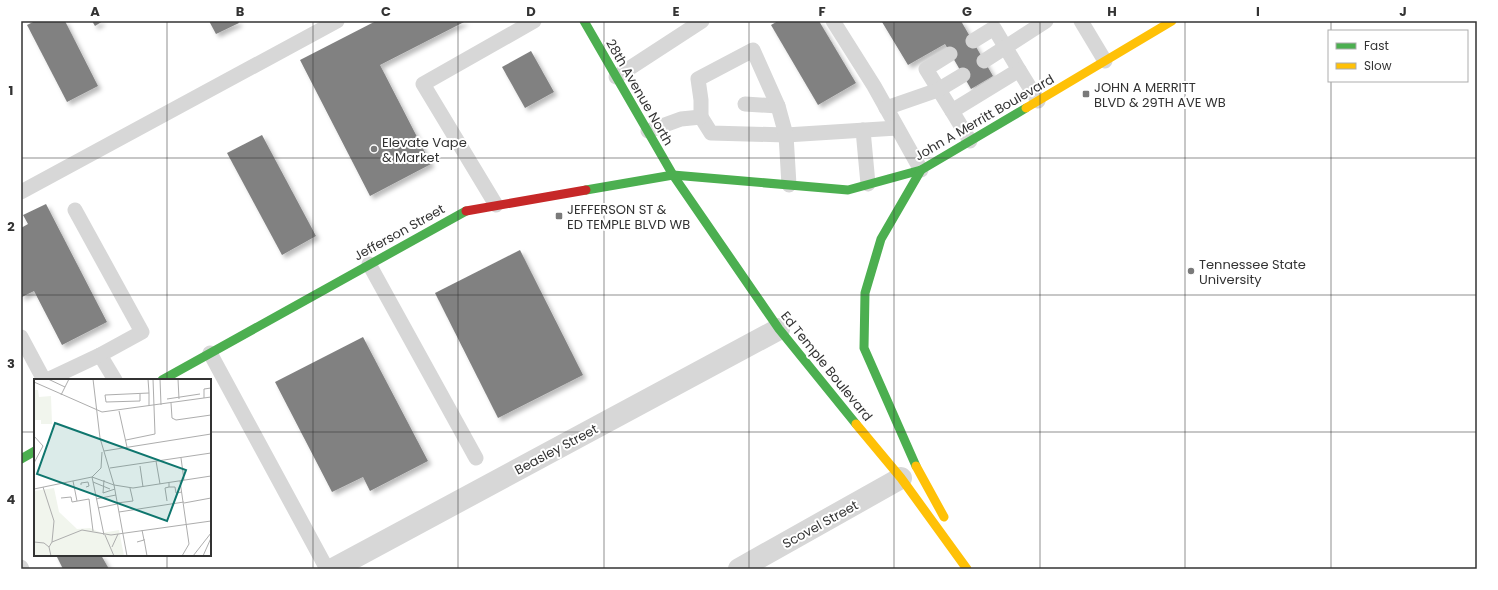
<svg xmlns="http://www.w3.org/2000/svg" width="1498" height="590" viewBox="0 0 1498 590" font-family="Poppins,sans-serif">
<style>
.building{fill:#818181;filter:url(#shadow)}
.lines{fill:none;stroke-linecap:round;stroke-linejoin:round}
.lane{stroke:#d7d7d7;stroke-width:15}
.street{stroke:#d7d7d7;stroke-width:22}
.fast{stroke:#4caf50;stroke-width:9}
.slow{stroke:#ffc107;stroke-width:9}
.jam{stroke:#c62828;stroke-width:9}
.grid{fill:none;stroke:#333;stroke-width:1;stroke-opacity:0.55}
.poi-dot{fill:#7a7a7a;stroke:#fff;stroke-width:1.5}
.labels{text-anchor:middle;stroke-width:4;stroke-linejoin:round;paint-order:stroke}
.poi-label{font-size:13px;fill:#333;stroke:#fff;text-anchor:start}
.street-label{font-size:13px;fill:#333;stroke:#fff}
.inset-road{fill:none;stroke:#adadad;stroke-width:1}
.view{fill:#0f766e;fill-opacity:0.15;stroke:#0f766e;stroke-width:2}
.inset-edge{fill:none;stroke:#333;stroke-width:2}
.neatline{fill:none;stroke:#333;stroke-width:1.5}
.grid-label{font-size:13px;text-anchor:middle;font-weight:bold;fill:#333}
</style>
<defs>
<filter id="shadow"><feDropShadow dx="3.5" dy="3.5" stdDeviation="2" flood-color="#0004"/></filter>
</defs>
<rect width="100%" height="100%" fill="#fff"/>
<!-- building -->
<g class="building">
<polygon points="35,21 65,21 98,86 67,102 27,25"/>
<polygon points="92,21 103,21 95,26"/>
<polygon points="209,21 238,21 239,23 216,34"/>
<polygon points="376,21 466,21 380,65 431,164 370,196 300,60"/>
<polygon points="778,21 819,21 856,83 818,105 771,25"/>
<polygon points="884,21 961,21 993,76 971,89 945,44 908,65 882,22"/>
<polygon points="531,51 554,92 525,108 502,67"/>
<polygon points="262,135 316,236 282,255 227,153"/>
<polygon points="46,204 107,322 62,345 34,291 22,297 21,296 21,228 28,224 23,215"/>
<polygon points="520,250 583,375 498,418 435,293"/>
<polygon points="363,337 428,461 370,491 363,477 332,492 275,382"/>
<polygon points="56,555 101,555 109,569 63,569"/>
</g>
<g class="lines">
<!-- lane -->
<g class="lane">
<polyline points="833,21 874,86 921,170"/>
<polyline points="1081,21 1105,61"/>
<polyline points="950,54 926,69 952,111 1019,70 994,28 973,41"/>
<polyline points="984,61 1046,21"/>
<polyline points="1019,70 1038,101"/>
<polyline points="616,77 702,21"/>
<polyline points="745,104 778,106"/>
<polyline points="886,108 938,90 963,75"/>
<polyline points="952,111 970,141"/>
<polyline points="701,117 711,133 786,135 897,128"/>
<polyline points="863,130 868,184"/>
<polyline points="648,131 681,119 701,117 701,100 698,79 753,50 778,106 786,135 789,185"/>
<polyline points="21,192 337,21"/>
<polyline points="496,205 423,84 534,21"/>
<polyline points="75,210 142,332 100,355 115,380"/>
<polyline points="369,264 476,458"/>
<polyline points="21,337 44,380"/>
<polyline points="210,353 327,569"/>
<polyline points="47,380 100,355"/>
<polyline points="21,567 22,569"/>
</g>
<!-- street -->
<g class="street">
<polyline points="333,569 779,329"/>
<polyline points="739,569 901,478"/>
</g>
<!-- fast -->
<g class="fast">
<polyline points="584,21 673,175 779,329 856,424"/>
<polyline points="586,190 673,175 848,190 921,170 1026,108"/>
<polyline points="162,380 466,211"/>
<polyline points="21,459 35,451"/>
<polyline points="916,466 864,348 865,293 881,239 921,170"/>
</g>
<!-- slow -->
<g class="slow">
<polyline points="1026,108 1172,21"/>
<polyline points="856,424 901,478 967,569"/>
<polyline points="916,466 944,517"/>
</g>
<!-- jam -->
<polyline class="jam" points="466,211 586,190"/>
</g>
<!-- grid -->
<path class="grid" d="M167 21V380M313 21V569M458 21V569M604 21V569M749 21V569M894 21V569M1040 21V569M1185 21V569M1331 21V31M1331 81V569M21 158H1477M21 295H1477M21 432H35M210 432H1477M167 555V569"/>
<!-- markers -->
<g class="poi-dot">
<rect x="1082" y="90" width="8" height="8" rx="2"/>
<circle cx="374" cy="149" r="4"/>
<rect x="555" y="212" width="8" height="8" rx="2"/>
<circle cx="1191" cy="271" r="4"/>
</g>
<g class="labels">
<!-- poi labels -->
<g class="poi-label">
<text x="1094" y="92">JOHN A MERRITT<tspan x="1094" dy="15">BLVD &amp; 29TH AVE WB</tspan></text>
<text x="382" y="147">Elevate Vape<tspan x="382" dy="15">&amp; Market</tspan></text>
<text x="567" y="214">JEFFERSON ST &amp;<tspan x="567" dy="15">ED TEMPLE BLVD WB</tspan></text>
<text x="1199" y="269">Tennessee State<tspan x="1199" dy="15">University</tspan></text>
</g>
<!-- street labels -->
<g class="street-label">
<text transform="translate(640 92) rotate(60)" y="5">28th Avenue North</text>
<text transform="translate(984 117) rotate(-30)" y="5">John A Merritt Boulevard</text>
<text transform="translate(399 232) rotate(-29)" y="5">Jefferson Street</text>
<text transform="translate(827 366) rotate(51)" y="5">Ed Temple Boulevard</text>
<text transform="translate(556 449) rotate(-28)" y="5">Beasley Street</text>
<text transform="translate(820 524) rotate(-29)" y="5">Scovel Street</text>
</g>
</g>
<!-- overview -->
<g transform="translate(34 379)">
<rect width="177" height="177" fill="#fff"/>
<path d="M0 11H4L5 18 17 17 18 45H7V41H0ZM20 109 25 133 43 150 56 149 68 154 85 151 90 177H0V112Z" fill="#f1f5ed"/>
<path class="inset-road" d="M14 0 31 8M59 0 66 59 80 106 93 177M114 0 115 14M126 0 127 26M144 0 145 20M0 3 68 33 177 18M106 15V22L72 23 71 16 115 14V27M27 16 35 0M170 19V10L177 9M133 20 166 15M137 24 138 39 142 41 177 36M85 32 93 68M0 57 9 67 0 84M92 61 121 55 119 0M70 72 177 55M147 79 150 101M122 82 126 105M106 87 109 108M76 89 177 74M58 98 70 156M58 98 67 89 68 73M70 101 69 114 81 110M39 102 43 122M146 102 155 165 148 177M59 103 76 110M47 106V104L54 103 55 107 52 108M80 106 99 109 177 97M9 108 20 142 18 163 15 168 17 177M135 108H141L142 114 148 113M0 110 58 98 80 106M27 119 37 118 38 123 55 120 59 152M62 120 82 116M133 122 131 109 135 108V104M83 124 99 122 96 109M150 124 177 119M64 129 83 125M85 133 150 123M71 156 80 177M110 160 113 177M0 163 10 164 15 168M18 163 48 151 77 156 177 142M103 163 110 161 108 151M78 168 84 155M159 177 177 154M169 177 177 159"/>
<path class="view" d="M21 44 152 91 133 142 3 95Z"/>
<rect width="177" height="177" class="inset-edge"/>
</g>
<!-- border -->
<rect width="1498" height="590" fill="none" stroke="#ffffff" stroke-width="44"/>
<!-- legend -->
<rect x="1328" y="30" width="140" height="52" fill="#ffffff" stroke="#adadad"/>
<rect x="1336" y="43" width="20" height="6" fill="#4caf50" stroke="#adadad"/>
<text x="1364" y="50" font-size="12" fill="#333333">Fast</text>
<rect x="1336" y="63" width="20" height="6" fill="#ffc107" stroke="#adadad"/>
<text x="1364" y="70" font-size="12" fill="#333333">Slow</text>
<rect x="22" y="22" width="1454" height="546" class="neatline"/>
<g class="grid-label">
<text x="95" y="16">A</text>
<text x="240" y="16">B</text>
<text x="386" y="16">C</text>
<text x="531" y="16">D</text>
<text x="676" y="16">E</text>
<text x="822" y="16">F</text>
<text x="967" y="16">G</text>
<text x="1112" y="16">H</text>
<text x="1258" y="16">I</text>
<text x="1403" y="16">J</text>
<text x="11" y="95">1</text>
<text x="11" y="231">2</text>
<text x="11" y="368">3</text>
<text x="11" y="504">4</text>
</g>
</svg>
